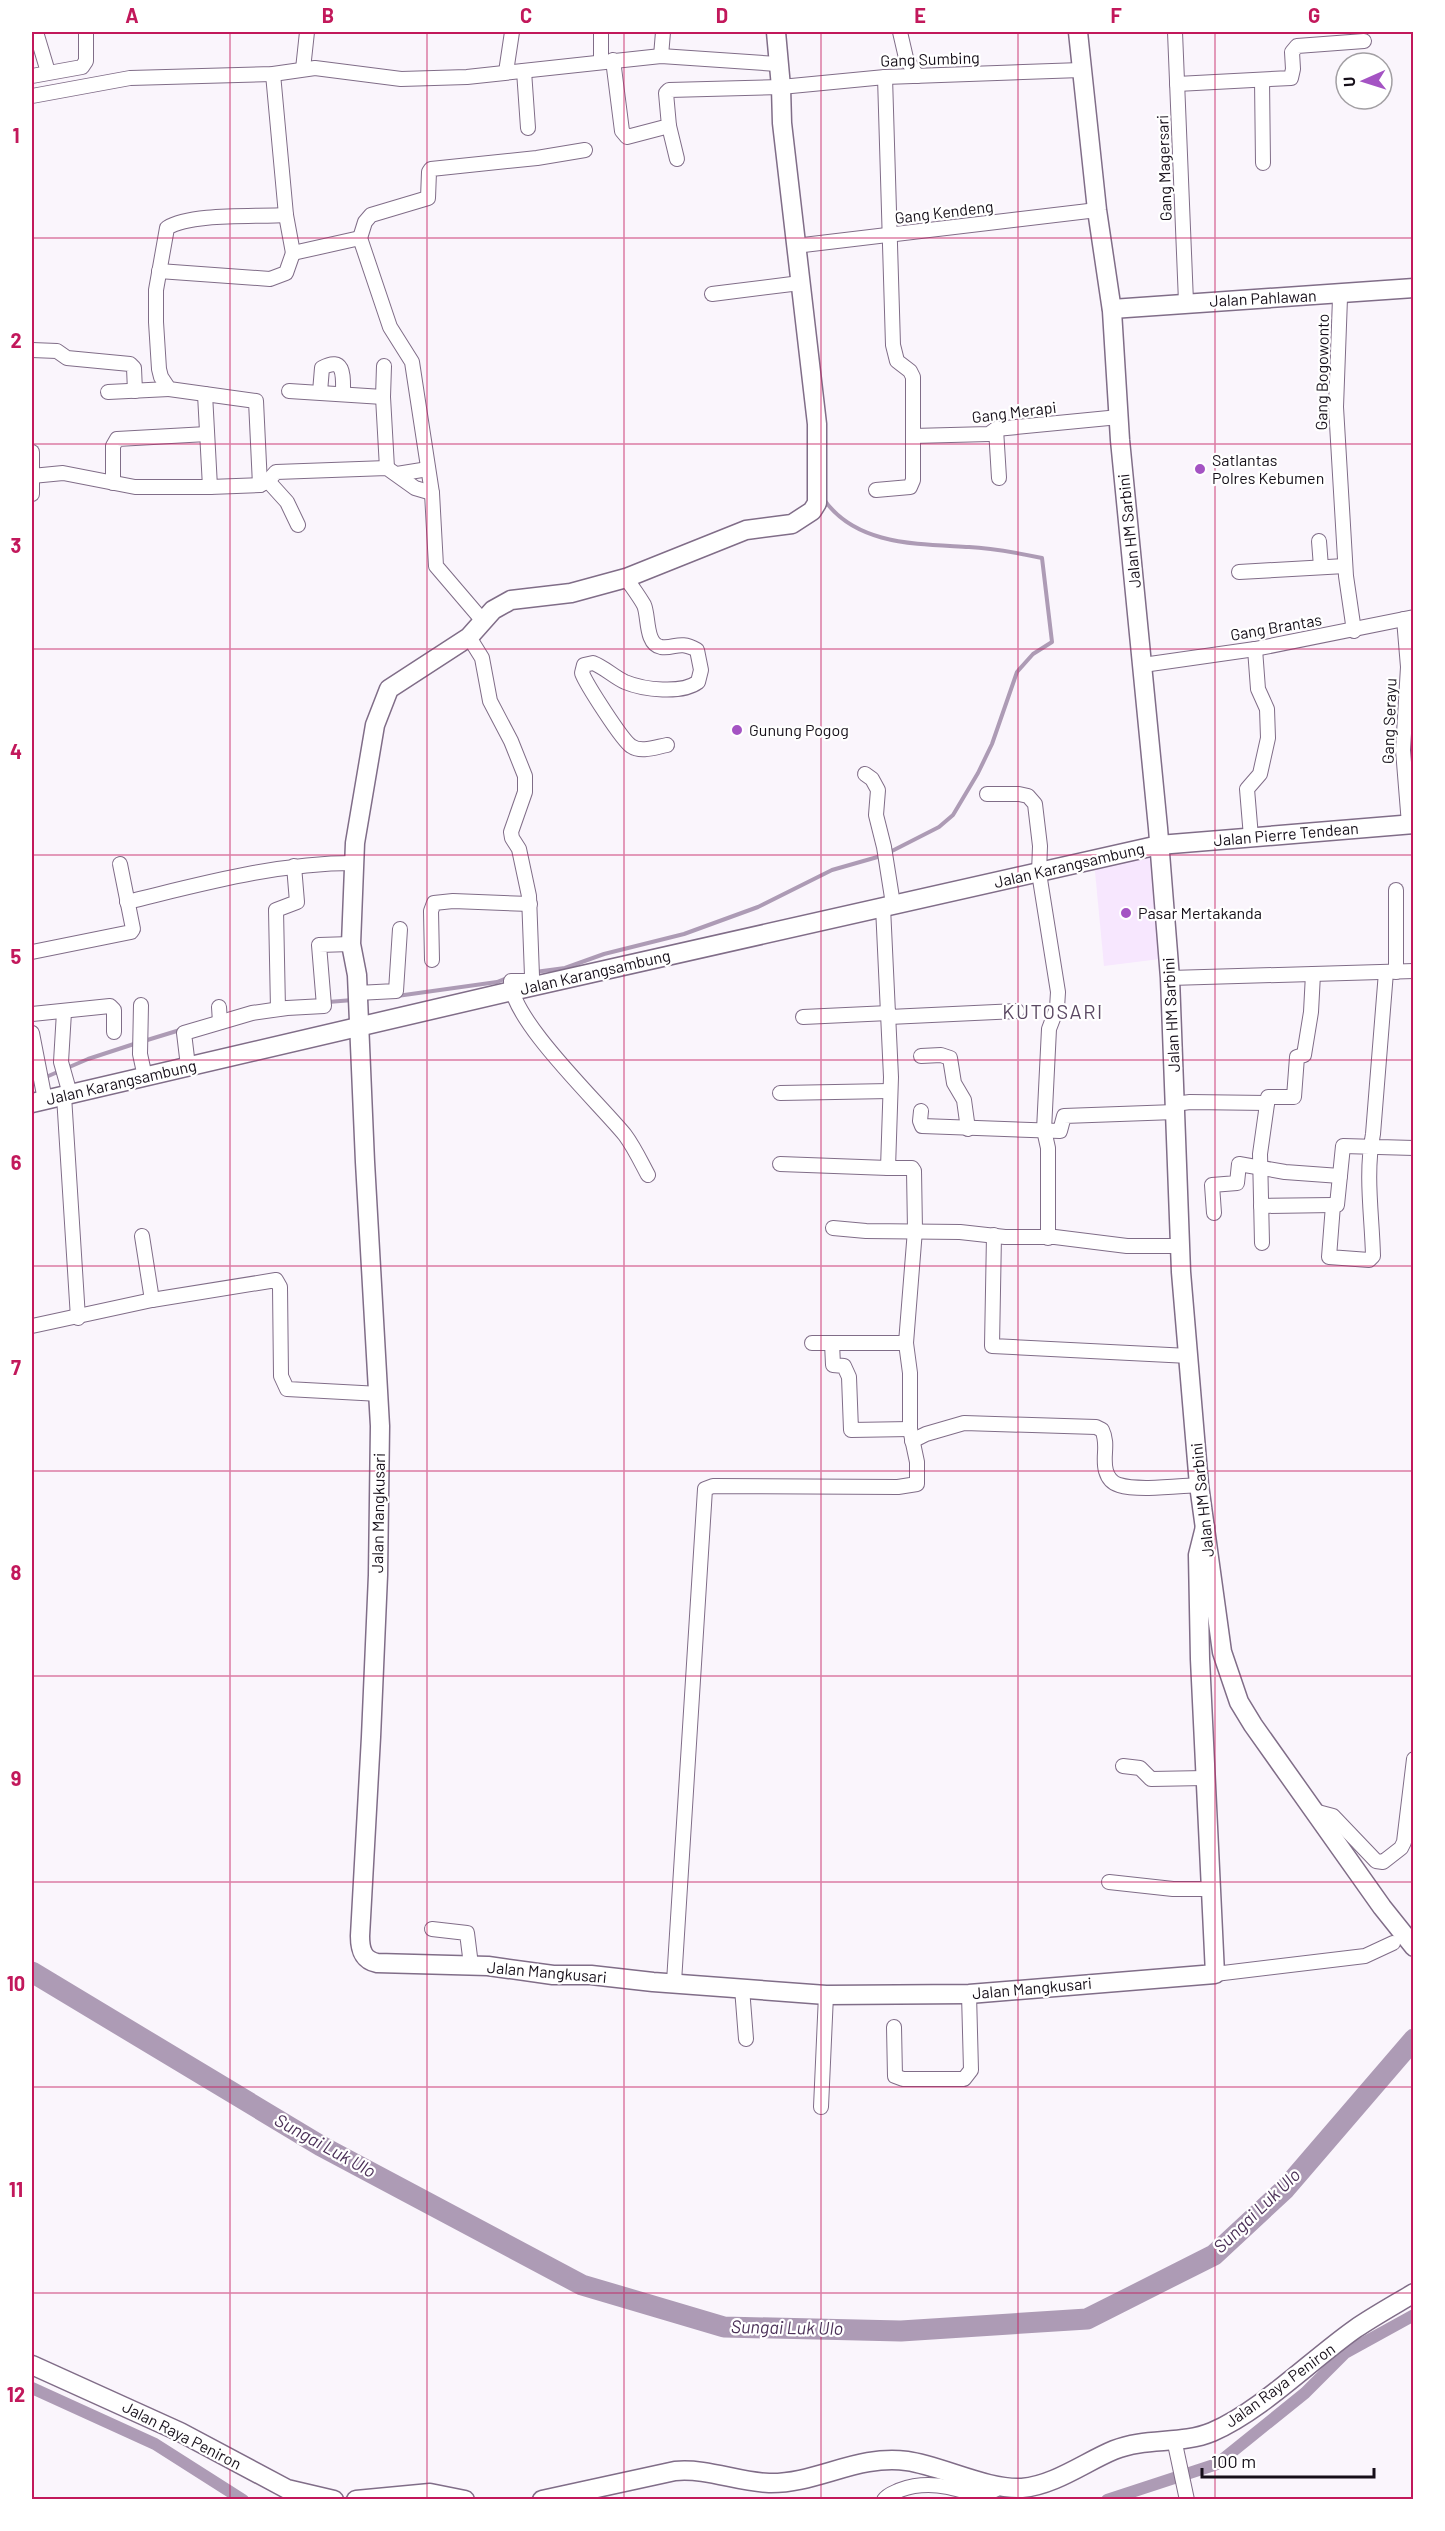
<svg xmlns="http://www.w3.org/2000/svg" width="1445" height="2531" viewBox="0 0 1445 2531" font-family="Barlow,sans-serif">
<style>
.built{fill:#f7e7fe}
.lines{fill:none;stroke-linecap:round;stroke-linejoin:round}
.stream{stroke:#ad9bb5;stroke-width:4}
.canal{stroke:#ad9bb5;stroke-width:12}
.river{stroke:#ad9bb5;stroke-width:21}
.street-casing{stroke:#806d88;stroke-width:16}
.secondary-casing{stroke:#806d88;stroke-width:21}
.street{stroke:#fff;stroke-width:14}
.secondary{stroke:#fff;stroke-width:18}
.grid{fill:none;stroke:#c2185b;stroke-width:1.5;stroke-opacity:0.55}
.poi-dot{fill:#a453c3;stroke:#fff;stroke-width:2}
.labels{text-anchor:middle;stroke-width:4.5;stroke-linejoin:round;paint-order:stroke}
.street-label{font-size:16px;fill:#160f19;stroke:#fff}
.poi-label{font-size:16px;fill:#160f19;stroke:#fff;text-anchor:start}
.water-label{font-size:18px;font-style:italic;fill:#4c3158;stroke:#fff}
.quarter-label{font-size:20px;letter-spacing:1.5px;fill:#5b4963;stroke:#fff}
.neatline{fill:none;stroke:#c2185b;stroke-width:2}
.grid-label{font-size:20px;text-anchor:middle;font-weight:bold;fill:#c2185b}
</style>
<rect width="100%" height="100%" fill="#faf5fc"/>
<!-- built -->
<polygon class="built" points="1159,845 1168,958 1104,966 1094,861"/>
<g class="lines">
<!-- stream -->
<g class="stream">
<path d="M823 498C855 546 919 544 969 547 994 548 1018 553 1042 558L1052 642 1033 654 1017 672 992 744 978 773 953 815 939 827 888 853"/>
<polyline points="535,972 565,968 604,954 684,934 758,907 832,870 881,856"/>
<polyline points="397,996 497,982 507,978"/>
<polyline points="328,1002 353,1000"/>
<polyline points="144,1041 180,1030"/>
<polyline points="32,1083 88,1059 137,1043"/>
</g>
<!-- canal -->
<g class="canal">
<polyline points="32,2388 155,2444 243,2500"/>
<polyline points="1107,2500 1217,2464 1305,2393 1345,2353 1414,2315"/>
</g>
<!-- river -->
<polyline class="river" points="32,1972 321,2146 582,2285 724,2327 901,2331 1087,2319 1214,2255 1285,2189 1414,2039"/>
<!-- street casing -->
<g class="street-casing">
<g id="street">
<polyline points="36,32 48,72"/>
<polyline points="601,32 601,61"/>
<polyline points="900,32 906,58 917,76"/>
<polyline points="1175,32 1186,302"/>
<polyline points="661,56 663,32"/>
<polyline points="613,60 622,131 627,137 669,126 666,93 669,90 781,87 885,77 1081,70"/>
<polyline points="303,69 307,32"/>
<polyline points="524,71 528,128"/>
<polyline points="506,72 512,32"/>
<polyline points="273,74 286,215 293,253 360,238 390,327 412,362 432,493 436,566 483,621"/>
<polyline points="32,76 82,67 86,61 86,32"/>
<polyline points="1262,80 1263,163"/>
<polyline points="1177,84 1291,78 1293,69 1292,52 1297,46 1364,41"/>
<polyline points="32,96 130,78 273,74 315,68 401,79 467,77 661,56 777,64"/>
<polyline points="669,126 677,159"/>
<polyline points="360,238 365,222 371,215 428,198 429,172 431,169 537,158 585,150"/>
<polyline points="795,246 1097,210"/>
<polyline points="159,271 270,279 286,273 293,253"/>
<polyline points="712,294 800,283"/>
<polyline points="1343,294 1340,298 1336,407 1346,576 1354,631"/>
<polyline points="32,350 57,351 67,358 130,364 134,368 135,391"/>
<polyline points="384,366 383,397 387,468"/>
<polyline points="289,391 383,397"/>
<polyline points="108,392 169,389"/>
<path d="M320 392 322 368C346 355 343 379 343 394"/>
<polyline points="205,394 210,487 260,485 268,481 276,472 387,468 415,488 432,493"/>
<polyline points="996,429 999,478"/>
<polyline points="913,436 989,434 996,429 1119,417"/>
<polyline points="32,452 32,494"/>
<polyline points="397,474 428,469"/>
<polyline points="32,476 63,473 135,487 210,487"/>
<polyline points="268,481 287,502 298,525"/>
<polyline points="113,483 113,446 117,439 207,434"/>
<path d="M260 485 256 401 169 389 161 377 159 369 156 322V290L167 228C191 213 255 217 286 215"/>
<polyline points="876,490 910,487 913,480 913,377 910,371 897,361 893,345 885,77"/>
<polyline points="1319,541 1321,567"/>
<polyline points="1239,572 1345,566"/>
<path d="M626 578C632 587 639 596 644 605 649 616 645 644 661 647 675 649 679 640 697 650L701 670 698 682C682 694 644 690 625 682 614 677 604 667 593 663L584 665 582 673C586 684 622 740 631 746 641 753 656 747 667 745"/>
<polyline points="1404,619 1408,667 1403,750 1409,824"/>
<path d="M469 637 482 658 490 701 511 741 525 776V792L511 832 512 838 519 849 529 896 532 976 529 981H511C509 1018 599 1103 625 1135 634 1147 641 1162 648 1175"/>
<polyline points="1143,665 1255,649 1414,617"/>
<polyline points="865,774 872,779 878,790 876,815 884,847 893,904"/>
<polyline points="987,794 1019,794 1028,796 1035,804 1040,846 1039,873 1058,992 1057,1008 1049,1029 1044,1130 1048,1148 1048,1238"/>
<polyline points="1251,837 1247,789 1260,774 1268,738 1267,709 1258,689 1255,649"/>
<polyline points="1396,890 1396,972"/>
<path d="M127 902C202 884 276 863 354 863"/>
<polyline points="32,952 131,932 133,929 120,864"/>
<polyline points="432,960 431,911 434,903 453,901 530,904"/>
<path d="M1386 972 1373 1134C1365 1174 1372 1215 1373 1256L1369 1260 1329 1257 1333 1205H1337L1343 1146 1414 1148"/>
<polyline points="1170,978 1414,971"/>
<polyline points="357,993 396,991 400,929"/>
<polyline points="141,1005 140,1054 145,1077"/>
<polyline points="219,1007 220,1022"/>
<polyline points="278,1009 276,910 297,902 294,866"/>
<polyline points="64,1012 61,1062 70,1094"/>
<polyline points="32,1014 110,1006 114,1010 114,1032"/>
<polyline points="803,1017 889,1013"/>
<polyline points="889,1017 1017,1011"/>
<polyline points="32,1033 45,1100"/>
<polyline points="921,1056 941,1055 950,1058 954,1083 964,1100 968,1129"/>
<polyline points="188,1066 184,1033 252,1013 287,1008 324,1006 319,945 351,944"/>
<polyline points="780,1093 890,1091"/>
<polyline points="64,1096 78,1318"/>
<polyline points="1175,1104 1190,1102 1267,1103"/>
<polyline points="921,1111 920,1121 922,1126 1060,1131 1064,1116 1175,1112"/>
<polyline points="780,1164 888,1168"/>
<polyline points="1261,1206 1333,1205"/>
<polyline points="1214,1213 1212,1185 1237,1183 1239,1164 1285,1172 1340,1176"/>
<polyline points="833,1228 866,1231 960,1232 1005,1237 1055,1237 1127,1246 1180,1246"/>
<polyline points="994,1235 992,1346 1189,1356"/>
<polyline points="142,1236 152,1300"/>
<polyline points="1262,1243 1260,1154 1268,1097 1294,1097 1297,1057 1304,1055 1311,1012 1313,974"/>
<polyline points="32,1326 152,1300 276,1280 280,1287 281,1376 287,1389 380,1394"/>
<polyline points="812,1343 906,1343 915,1230 914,1171 912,1168 888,1168 891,1077 883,907"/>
<polyline points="832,1343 833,1365 844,1366 849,1377 851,1430 910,1429"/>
<path d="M912 1441 926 1434 964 1423 1096 1427 1102 1430C1109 1444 1102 1457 1106 1471 1108 1478 1112 1483 1119 1485 1138 1491 1178 1486 1199 1485"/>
<polyline points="1123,1766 1140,1768 1151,1779 1205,1778"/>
<polyline points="1314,1811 1333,1816 1376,1861 1383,1862 1401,1848 1404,1842 1414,1759"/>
<polyline points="1109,1882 1173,1889 1211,1889"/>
<polyline points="432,1929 467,1933 471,1965"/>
<polyline points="1215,1974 1365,1956 1393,1943"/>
<polyline points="674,1982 705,1489 713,1486 898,1487 917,1484 917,1462 910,1429 910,1373 906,1343"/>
<polyline points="742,1988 746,2039"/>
<polyline points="894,2027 895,2076 903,2079 964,2079 971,2070 969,1994"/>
<polyline points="821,2107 826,1995"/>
<polyline points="1174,2439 1187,2500"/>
<path d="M884 2500C888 2494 894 2493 900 2490 914 2485 932 2484 947 2487 968 2491 982 2500 1001 2486"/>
</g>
</g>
<!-- secondary casing -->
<g class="secondary-casing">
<g id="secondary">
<path d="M776 32 781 87 782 123 817 424V503L812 511 792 524 746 530 626 578 571 593 511 600 493 610 469 637 389 689 375 725 355 843 351 944 357 975 365 1162 380 1426 378 1575 371 1737 360 1936C360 1950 363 1960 377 1963L488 1966 553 1975H591L653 1982 826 1995 969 1994 1215 1974 1200 1659 1198 1555 1205 1527"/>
<polyline points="1078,32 1097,210 1112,311 1120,440 1158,828 1170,978 1181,1272 1199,1485 1222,1652 1239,1702 1253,1725 1382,1907 1414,1947"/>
<polyline points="1112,309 1414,288"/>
<polyline points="32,1103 512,991 1159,845 1414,824"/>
<polyline points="32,2365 180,2432 287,2489 334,2500"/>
<polyline points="356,2500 430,2493 465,2500"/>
<path d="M542 2500 675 2471C708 2468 737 2482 769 2483 816 2484 858 2454 907 2461 942 2466 987 2490 1022 2488 1055 2485 1085 2462 1114 2450 1146 2437 1181 2445 1212 2432 1261 2411 1311 2360 1355 2329 1374 2316 1394 2305 1414 2293"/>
</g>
</g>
<!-- street -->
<use href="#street" class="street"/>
<!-- secondary -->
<use href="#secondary" class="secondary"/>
</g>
<!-- grid -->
<path class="grid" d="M230 32V2500M427 32V2500M624 32V2500M821 32V2500M1018 32V2500M1215 32V2500M32 238H1414M32 444H1414M32 649H1414M32 855H1414M32 1060H1414M32 1266H1414M32 1471H1414M32 1676H1414M32 1882H1414M32 2087H1414M32 2293H1414"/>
<!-- markers -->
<g class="poi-dot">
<circle cx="1200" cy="469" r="6"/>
<circle cx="737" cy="730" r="6"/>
<circle cx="1126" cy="913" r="6"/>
</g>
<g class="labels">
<!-- street labels -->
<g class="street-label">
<text transform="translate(930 59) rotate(-2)" y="6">Gang Sumbing</text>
<text transform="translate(1164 168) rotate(-92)" y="6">Gang Magersari</text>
<text transform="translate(944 212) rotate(-7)" y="6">Gang Kendeng</text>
<text transform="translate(1263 298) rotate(-3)" y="6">Jalan Pahlawan</text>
<text transform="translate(1322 372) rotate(-89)" y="6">Gang Bogowonto</text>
<text transform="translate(1014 412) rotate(-7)" y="6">Gang Merapi</text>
<text transform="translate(1129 531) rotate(-96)" y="6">Jalan HM Sarbini</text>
<text transform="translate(1276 627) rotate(-10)" y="6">Gang Brantas</text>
<text transform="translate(1389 721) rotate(-88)" y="6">Gang Serayu</text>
<text transform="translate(1286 834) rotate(-5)" y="6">Jalan Pierre Tendean</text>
<text transform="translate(1069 865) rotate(-13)" y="6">Jalan Karangsambung</text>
<text transform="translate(595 972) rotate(-13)" y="6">Jalan Karangsambung</text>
<text transform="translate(1171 1015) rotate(-93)" y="6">Jalan HM Sarbini</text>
<text transform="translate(121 1082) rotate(-13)" y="6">Jalan Karangsambung</text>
<text transform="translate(1202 1500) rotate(-96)" y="6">Jalan HM Sarbini</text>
<text transform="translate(378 1513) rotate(-89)" y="6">Jalan Mangkusari</text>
<text transform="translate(547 1972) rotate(5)" y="6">Jalan Mangkusari</text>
<text transform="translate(1032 1988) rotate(-5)" y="6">Jalan Mangkusari</text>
<text transform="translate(1280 2385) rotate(-36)" y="6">Jalan Raya Peniron</text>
<text transform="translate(182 2435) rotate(27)" y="6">Jalan Raya Peniron</text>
</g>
<!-- poi labels -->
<g class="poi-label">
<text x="1212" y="466">Satlantas<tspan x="1212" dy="18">Polres Kebumen</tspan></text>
<text x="749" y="736">Gunung Pogog</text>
<text x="1138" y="919">Pasar Mertakanda</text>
</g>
<!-- water labels -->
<g class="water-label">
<text transform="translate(325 2146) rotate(29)" y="6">Sungai Luk Ulo</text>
<text transform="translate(1257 2211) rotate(-44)" y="6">Sungai Luk Ulo</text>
<text transform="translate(787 2328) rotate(1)" y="6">Sungai Luk Ulo</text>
</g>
<!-- quarter labels -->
<g class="quarter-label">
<text x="1053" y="1019">KUTOSARI</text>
</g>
</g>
<!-- border -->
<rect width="1445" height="2531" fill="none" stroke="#ffffff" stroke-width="66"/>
<!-- north arrow -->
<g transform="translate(1364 81) rotate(267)"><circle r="28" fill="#ffffff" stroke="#a29fa3" stroke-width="1.5"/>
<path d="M0-4.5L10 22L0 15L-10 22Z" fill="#a453c3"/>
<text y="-9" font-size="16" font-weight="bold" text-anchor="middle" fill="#160f19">U</text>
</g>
<!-- scale -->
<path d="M1202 2468v9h172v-9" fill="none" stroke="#160f19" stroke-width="3"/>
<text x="1211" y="2468" font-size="18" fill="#160f19" stroke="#ffffff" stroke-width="4.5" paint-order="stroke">100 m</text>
<rect x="33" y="33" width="1379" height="2465" class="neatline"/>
<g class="grid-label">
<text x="132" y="23">A</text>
<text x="328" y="23">B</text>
<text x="526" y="23">C</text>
<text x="722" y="23">D</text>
<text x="920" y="23">E</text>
<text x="1116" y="23">F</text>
<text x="1314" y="23">G</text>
<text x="16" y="143">1</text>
<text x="16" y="348">2</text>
<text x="16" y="553">3</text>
<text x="16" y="759">4</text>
<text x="16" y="964">5</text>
<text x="16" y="1170">6</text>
<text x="16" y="1375">7</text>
<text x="16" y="1580">8</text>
<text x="16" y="1786">9</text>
<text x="16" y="1991">10</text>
<text x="16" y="2197">11</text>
<text x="16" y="2402">12</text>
</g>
</svg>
